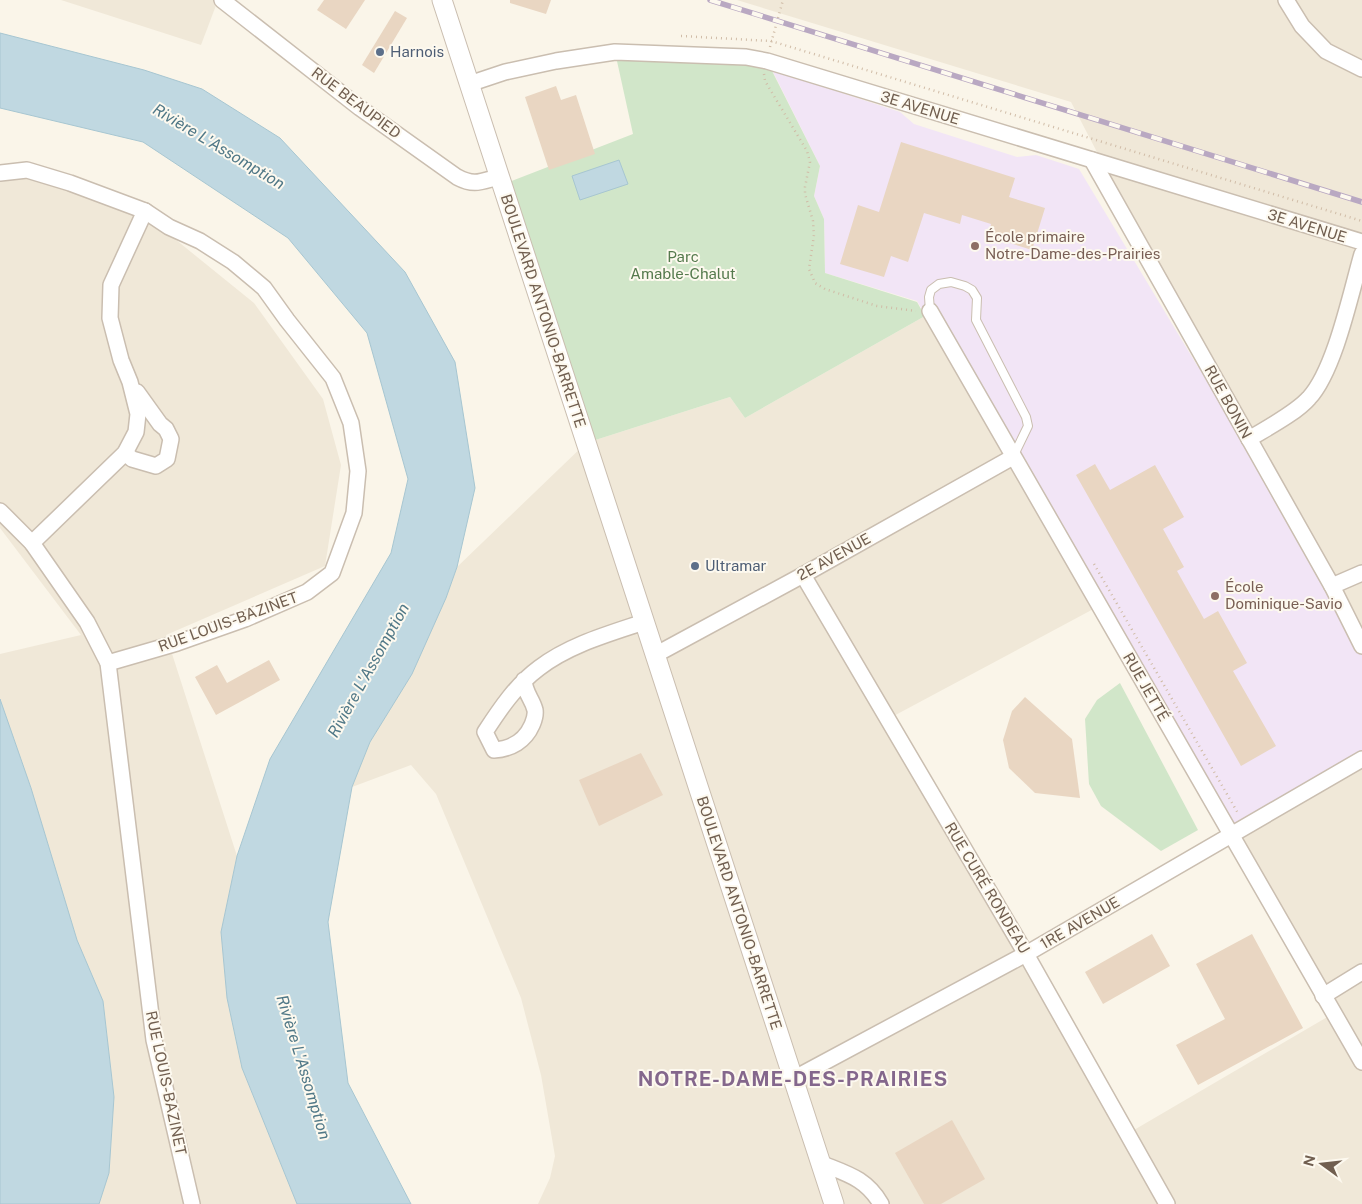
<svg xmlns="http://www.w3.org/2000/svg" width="1362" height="1204" viewBox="0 0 1362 1204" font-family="'Public Sans',sans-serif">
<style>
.residential{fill:#f0e8d8}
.education{fill:#f2e5f6}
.green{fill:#d1e6c9}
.water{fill:#c0d8e1;stroke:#a7c6d1}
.building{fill:#e9d6c2}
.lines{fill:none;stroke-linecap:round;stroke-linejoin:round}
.service-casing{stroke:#cabeb0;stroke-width:10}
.minor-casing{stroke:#cabeb0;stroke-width:18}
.tertiary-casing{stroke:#cabeb0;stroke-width:21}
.path{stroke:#d0bca7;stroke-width:2.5;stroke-dasharray:1 4;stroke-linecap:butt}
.service{stroke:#fff;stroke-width:8}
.minor{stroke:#fff;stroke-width:15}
.tertiary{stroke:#fff;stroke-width:19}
.rail-casing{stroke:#b9a8c2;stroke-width:5.5}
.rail{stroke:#fdf9ef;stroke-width:4;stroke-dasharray:11;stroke-linecap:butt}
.service-dot{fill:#5c6f8a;stroke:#fdf9ef;stroke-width:2}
.education-dot{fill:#8d6e63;stroke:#fdf9ef;stroke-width:2}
.labels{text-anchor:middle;stroke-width:4;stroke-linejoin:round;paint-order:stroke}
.service-label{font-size:15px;fill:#4e5e75;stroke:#fdf9ef;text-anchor:start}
.street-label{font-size:15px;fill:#715f50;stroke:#fdf9ef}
.education-label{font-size:15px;fill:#785e54;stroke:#fdf9ef;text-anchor:start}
.park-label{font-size:15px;fill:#557a4d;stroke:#fdf9ef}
.water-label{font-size:16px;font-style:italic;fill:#507887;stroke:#fdf9ef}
.district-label{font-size:20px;font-weight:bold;letter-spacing:1px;fill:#84678c;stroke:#fdf9ef}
</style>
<rect width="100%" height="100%" fill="#faf5e9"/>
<!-- residential -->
<g class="residential">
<polygon points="61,0 218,0 201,45"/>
<polygon points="737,0 1362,0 1362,646 1206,362 1071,102"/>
<polygon points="17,166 128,201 254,303 323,399 341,465 325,566 166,635 237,856 221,932 227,998 242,1068 297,1204 99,1204 109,1173 114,1097 103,1001 77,940 31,788 0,699 0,654 81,635 0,528 0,173"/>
<polygon points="925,316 1099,606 888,719 1122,1137 1329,1016 1231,836 1362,759 1362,1204 538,1204 550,1178 555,1156 541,1075 521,998 436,794 411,765 352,787 370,742 412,674 446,598 457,567 586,443 730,397 745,418"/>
</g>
<!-- education -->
<polygon class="education" points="772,70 900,112 914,124 1017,157 1036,155 1079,169 1198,367 1206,362 1362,646 1362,759 1231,836 917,301 825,273 824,219 814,196 820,166"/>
<!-- green -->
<g class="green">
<polygon points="615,52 767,61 820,166 814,196 824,219 825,273 917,302 925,316 745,418 730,397 586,443 509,182 633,134"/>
<polygon points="1120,683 1198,830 1161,851 1101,806 1089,784 1085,719 1097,700"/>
</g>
<!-- water -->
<g class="water">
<polygon points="0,33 144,70 202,89 280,138 405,272 455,362 475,488 457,567 446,598 412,674 370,742 352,787 328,922 348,1083 411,1204 297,1204 242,1068 227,998 221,932 237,856 270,759 391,553 408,479 367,333 288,238 143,142 0,108"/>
<polygon points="619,160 628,184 580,200 572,176"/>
<polygon points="0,699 31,788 77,940 103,1001 114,1097 109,1173 99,1204 0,1204"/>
</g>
<!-- building -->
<g class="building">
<polygon points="324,0 365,0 346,29 317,10"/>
<polygon points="510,0 551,0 546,14 510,3"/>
<polygon points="395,11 407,18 374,73 362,65"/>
<polygon points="556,86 561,100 576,95 595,154 549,170 525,97"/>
<polygon points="901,142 1015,178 1009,197 1045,208 1032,250 988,236 991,224 962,215 960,224 924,213 908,262 891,256 884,277 840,264 858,205 879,212"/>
<polygon points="1095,464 1110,490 1155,465 1184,517 1163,529 1184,567 1177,571 1204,619 1218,611 1247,663 1233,671 1276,746 1241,766 1076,475"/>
<polygon points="269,660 280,680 216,715 195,677 217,665 227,683"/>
<polygon points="1025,697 1072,739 1080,798 1035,793 1009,768 1003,740 1012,711"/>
<polygon points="641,753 663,795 599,826 579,780"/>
<polygon points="1152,934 1170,966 1103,1004 1085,972"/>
<polygon points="1252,934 1303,1028 1198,1085 1176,1045 1225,1019 1196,964"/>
<polygon points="952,1120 985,1179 941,1204 924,1204 895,1153"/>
</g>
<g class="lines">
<!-- service casing -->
<g class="service-casing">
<polyline id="service" points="930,311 929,297 931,290 939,284 951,282 965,286 972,290 977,298 976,320 1026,417 1028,426 1013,457"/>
</g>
<!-- minor casing -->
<g class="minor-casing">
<g id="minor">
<path d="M222 0 360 108 457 177C474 186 480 182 498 177"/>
<polyline points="1286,0 1302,26 1326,51 1362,69"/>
<polyline points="469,84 505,72 556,61 615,52 746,57 767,61 1362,242"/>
<polyline points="1092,160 1332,586 1362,646"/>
<polyline points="0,173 27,170 70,183 145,211 169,227 200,241 233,262 264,288 287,320 333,378 351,423 358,471 354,513 332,573 307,592 245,619 177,643 108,663"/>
<polyline points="930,311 1362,1062"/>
<path d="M1249 439C1267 428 1296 413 1309 398 1335 370 1351 292 1362 254"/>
<polyline points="125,453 132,459 156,466 167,459 171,439 166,429 160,424 137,392"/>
<polyline points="0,511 32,543 87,622 108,663 154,1040 192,1204"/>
<polyline points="32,543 125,453 136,432 138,414 130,382 121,360 110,318 111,285 145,211"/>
<polyline points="803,575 1026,954 1167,1204"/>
<polyline points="1332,586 1362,573"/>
<polyline points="655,655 803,575 1013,457"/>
<path d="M524 680C525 694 532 698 535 710 536 716 534 720 532 725 525 741 511 749 494 750L485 732C500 709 516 685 539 668 569 645 608 634 644 622"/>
<polyline points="1323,996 1362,972"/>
<polyline points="793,1079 1026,954 1362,759"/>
<path d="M820 1163C847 1174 866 1178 881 1204"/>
</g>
</g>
<!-- tertiary casing -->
<g class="tertiary-casing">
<polyline id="tertiary" points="442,0 834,1204"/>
</g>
<!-- path -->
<g class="path">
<polyline points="681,36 771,41 1362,221"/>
<polyline points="770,47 783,0"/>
<polyline points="764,74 765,81 807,151 810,162 805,187 805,194 813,221 814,235 809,269 815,283 825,289 877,306 916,311"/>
<polyline points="1094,564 1239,815"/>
</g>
<!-- service -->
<use href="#service" class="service"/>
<!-- minor -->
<use href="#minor" class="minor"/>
<!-- tertiary -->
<use href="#tertiary" class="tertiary"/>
<!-- rail casing -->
<g class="rail-casing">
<polyline id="rail" points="710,0 1362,202"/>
</g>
<!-- rail -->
<use href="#rail" class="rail"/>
</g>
<!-- markers -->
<g class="service-dot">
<circle cx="380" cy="52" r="5"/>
<circle cx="695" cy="566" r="5"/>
</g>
<g class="education-dot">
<circle cx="975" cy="246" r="5"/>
<circle cx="1215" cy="596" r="5"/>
</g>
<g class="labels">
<!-- service labels -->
<g class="service-label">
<text x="390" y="57">Harnois</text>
<text x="705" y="571">Ultramar</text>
</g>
<!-- street labels -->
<g class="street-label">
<text transform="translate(356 103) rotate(37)" y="5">RUE BEAUPIED</text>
<text transform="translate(920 108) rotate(17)" y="5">3E AVENUE</text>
<text transform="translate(1307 226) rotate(17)" y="5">3E AVENUE</text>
<text transform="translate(543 311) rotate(72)" y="5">BOULEVARD ANTONIO-BARRETTE</text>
<text transform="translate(1228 402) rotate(61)" y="5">RUE BONIN</text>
<text transform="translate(834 557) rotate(-29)" y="5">2E AVENUE</text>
<text transform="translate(228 622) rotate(-20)" y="5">RUE LOUIS-BAZINET</text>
<text transform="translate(1146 687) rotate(60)" y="5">RUE JETTÉ</text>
<text transform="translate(987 888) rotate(59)" y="5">RUE CURÉ RONDEAU</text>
<text transform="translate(739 913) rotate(72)" y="5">BOULEVARD ANTONIO-BARRETTE</text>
<text transform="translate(1080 923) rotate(-30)" y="5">1RE AVENUE</text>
<text transform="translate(166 1083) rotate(78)" y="5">RUE LOUIS-BAZINET</text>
</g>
<!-- education labels -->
<g class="education-label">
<text x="985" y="242">École primaire<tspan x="985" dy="17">Notre-Dame-des-Prairies</tspan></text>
<text x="1225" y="592">École<tspan x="1225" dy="17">Dominique-Savio</tspan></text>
</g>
<!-- park labels -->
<g class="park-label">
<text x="683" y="262">Parc<tspan x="683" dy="17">Amable-Chalut</tspan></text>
</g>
<!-- water labels -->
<g class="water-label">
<text transform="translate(219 146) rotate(31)" y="6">Rivière L'Assomption</text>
<text transform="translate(368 670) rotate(-61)" y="6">Rivière L'Assomption</text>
<text transform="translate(304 1067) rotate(73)" y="6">Rivière L'Assomption</text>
</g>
<!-- district labels -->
<g class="district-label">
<text x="793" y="1086">NOTRE-DAME-DES-PRAIRIES</text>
</g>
</g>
<!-- north arrow -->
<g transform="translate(1322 1164) rotate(285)" stroke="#fdf9ef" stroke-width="4" paint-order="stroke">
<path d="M0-4L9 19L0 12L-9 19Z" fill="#715f50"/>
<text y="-8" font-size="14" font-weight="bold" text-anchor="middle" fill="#715f50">N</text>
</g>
</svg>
